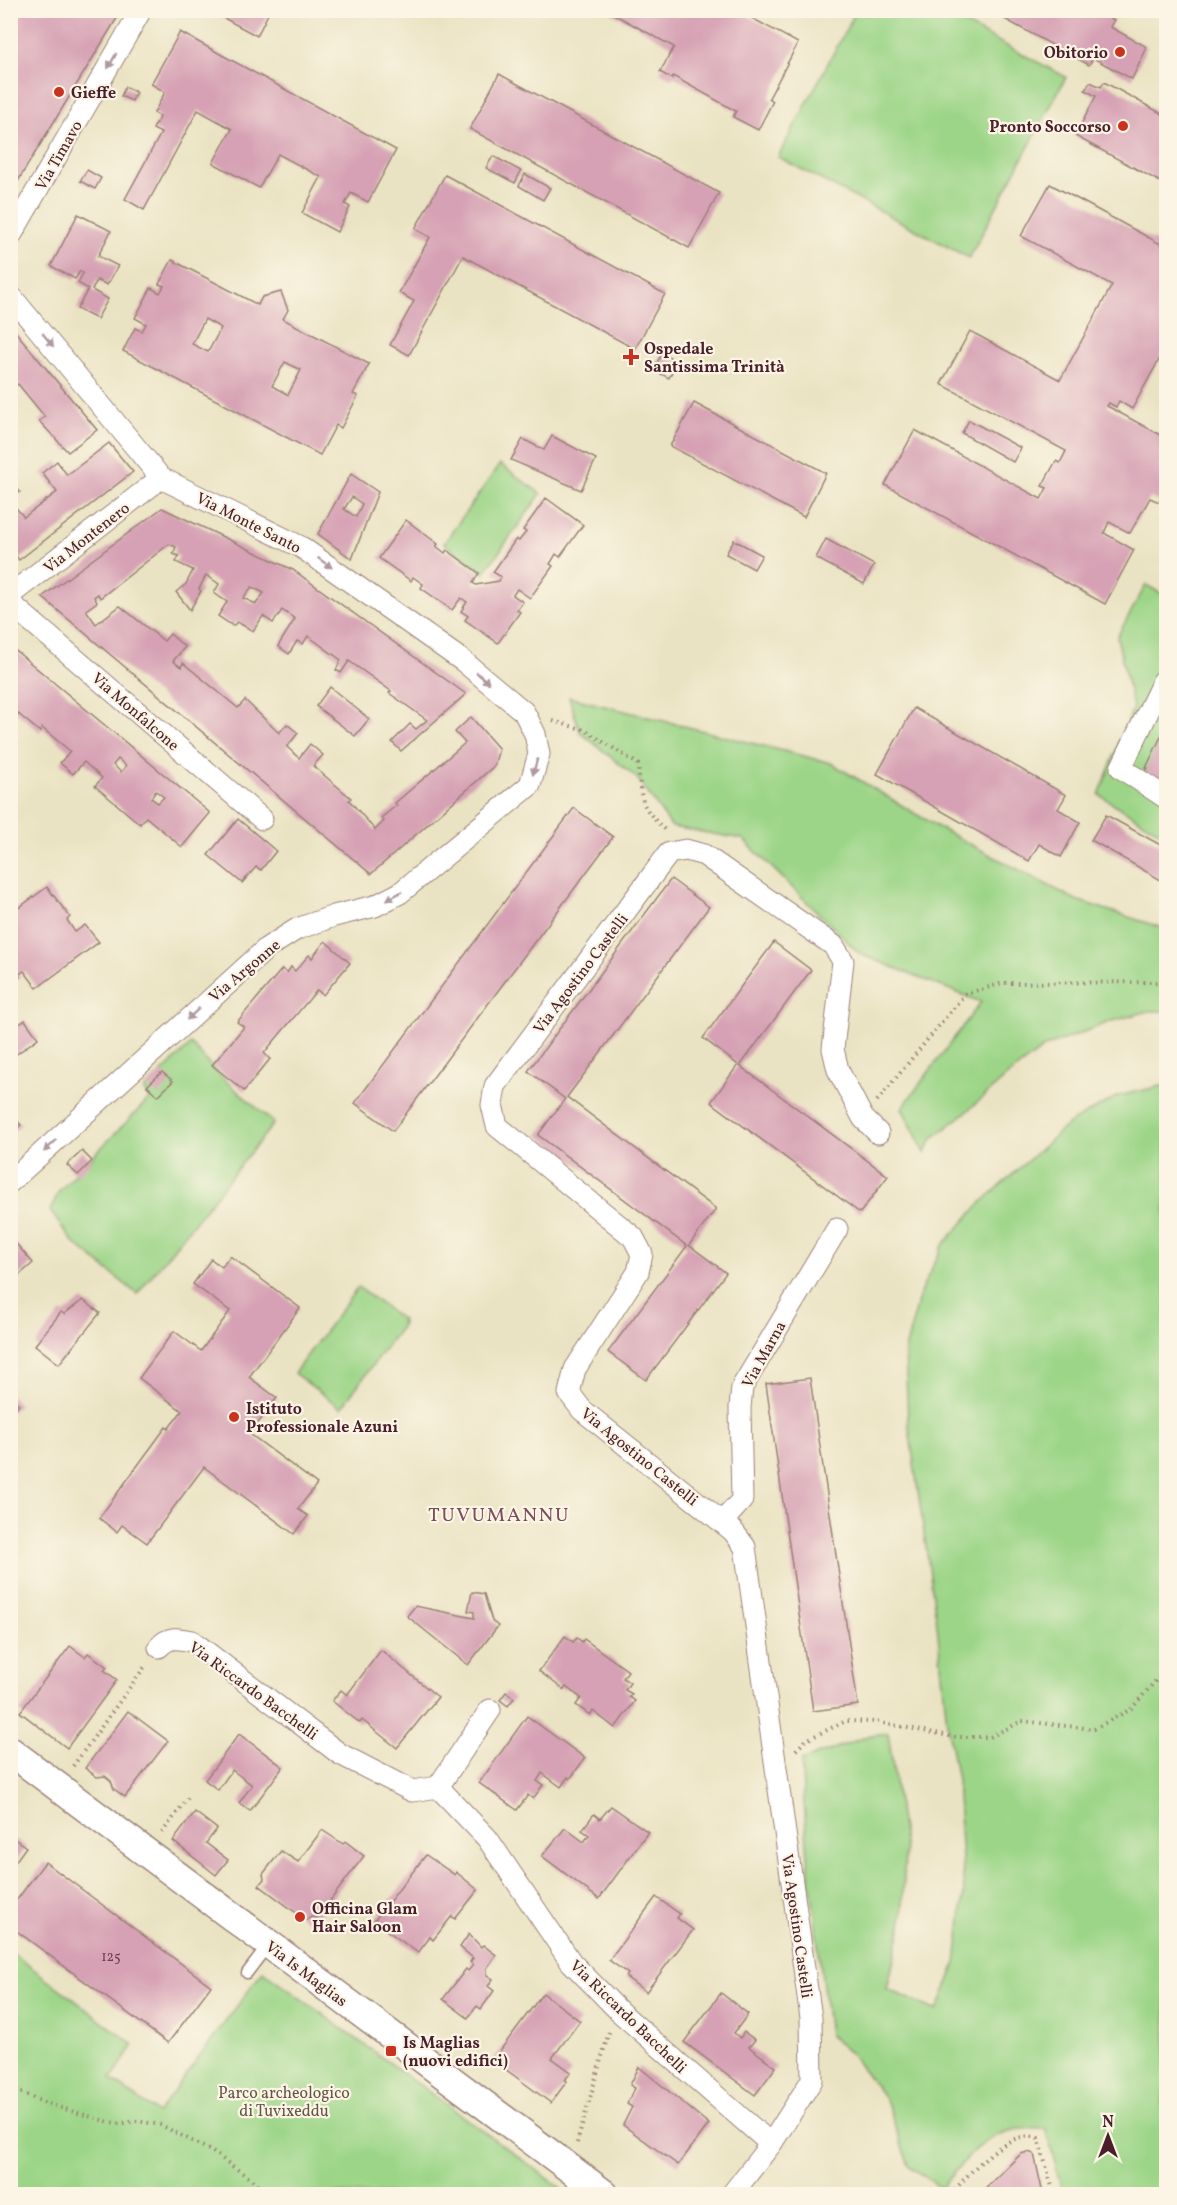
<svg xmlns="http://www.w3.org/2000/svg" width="1177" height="2205" viewBox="0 0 1177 2205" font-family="Vollkorn,serif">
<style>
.green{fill:#9cd587;stroke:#737a59;stroke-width:1.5}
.building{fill:#d6a1b4;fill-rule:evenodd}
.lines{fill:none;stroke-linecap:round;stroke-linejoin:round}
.lane-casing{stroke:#9a8177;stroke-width:13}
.street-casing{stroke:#9a8177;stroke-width:23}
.secondary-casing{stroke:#9a8177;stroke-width:31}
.path{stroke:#9a8177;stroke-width:4;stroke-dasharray:1.5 4.5;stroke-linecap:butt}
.lane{stroke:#fff;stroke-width:10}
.street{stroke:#fff;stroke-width:21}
.secondary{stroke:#fff;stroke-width:28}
.oneway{fill:#ae9aa0}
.poi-dot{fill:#c8321e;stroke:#fcf5e5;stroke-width:2}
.labels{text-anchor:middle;stroke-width:4.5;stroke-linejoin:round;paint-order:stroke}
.number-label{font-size:14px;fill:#6d404d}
.poi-label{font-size:16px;font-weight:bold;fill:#4a1f2b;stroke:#fcf5e5;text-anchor:start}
.street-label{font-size:16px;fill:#4a1f2b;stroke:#fcf5e5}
.park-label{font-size:16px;fill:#635647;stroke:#fcf5e5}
.quarter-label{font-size:20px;letter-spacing:1.5px;fill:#7b4c5b;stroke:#fcf5e5}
</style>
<rect width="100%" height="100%" fill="#fcf5e5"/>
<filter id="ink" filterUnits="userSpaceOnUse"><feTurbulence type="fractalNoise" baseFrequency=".0167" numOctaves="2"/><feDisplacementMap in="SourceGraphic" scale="12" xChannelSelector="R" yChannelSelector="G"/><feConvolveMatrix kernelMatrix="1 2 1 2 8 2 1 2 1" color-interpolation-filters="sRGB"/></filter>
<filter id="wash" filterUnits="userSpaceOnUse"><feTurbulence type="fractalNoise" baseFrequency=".008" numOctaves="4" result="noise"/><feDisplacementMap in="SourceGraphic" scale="24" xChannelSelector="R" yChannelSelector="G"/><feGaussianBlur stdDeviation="1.35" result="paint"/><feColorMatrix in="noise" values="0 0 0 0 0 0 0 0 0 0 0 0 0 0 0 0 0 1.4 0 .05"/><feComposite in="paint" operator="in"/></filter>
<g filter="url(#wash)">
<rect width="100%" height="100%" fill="#eae3c3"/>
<!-- green -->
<g class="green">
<polygon points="856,11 940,11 1066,77 969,258 778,157"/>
<polygon points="500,464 541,494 484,573 444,543"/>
<polygon points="1146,585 1166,596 1166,836 1099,795 1133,707 1117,637"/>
<polygon points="569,697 831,763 941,829 1076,900 1166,929 1166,1011 1149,1011 1112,1021 1045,1047 1012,1072 965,1113 932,1139 925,1153 902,1108 981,1002 860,954 743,839 672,827 637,778 580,732"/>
<polygon points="191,1044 217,1073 274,1123 137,1294 73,1242 50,1211 59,1191 150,1098 144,1090"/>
<path d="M1166 1085V2082L1162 2105 1166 2111V2194H1063L1046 2129C1037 2129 1027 2128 1018 2129 983 2134 962 2163 941 2188L909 2166 886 2100 851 2054 829 2035 809 1870 801 1761 871 1735 888 1733 905 1850 902 1925 887 1989 937 2011 956 1964 964 1891 957 1780 947 1724 937 1624 908 1421 905 1350 921 1291 943 1245 981 1203 1068 1124 1118 1096Z"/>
<polygon points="358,1287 402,1320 401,1322 403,1324 341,1408 294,1373"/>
<polygon points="11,1952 134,2045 111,2079 158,2113 263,1971 561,2188 562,2194 11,2194"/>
</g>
<g id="blocks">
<!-- building -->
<g class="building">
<polygon points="10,10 122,10 10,194"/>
<polygon points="209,10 270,10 257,36"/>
<polygon points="606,10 737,10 798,43 769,98 773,101 758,130 733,117 736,111 673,76 672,79 660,72 674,47"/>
<polygon points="988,10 1097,10 1114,20 1110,27 1147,47 1132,79 1093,58 1089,65"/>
<polygon points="180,32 396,150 368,202 351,193 345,204 350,207 337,232 302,213 321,177 278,154 259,188 213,163 232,129 198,110 144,210 125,199 161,133 153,129 160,116 154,113 165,92 151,84"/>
<polygon points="499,74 719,193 689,248 470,129"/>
<polygon points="1090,82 1101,87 1104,82 1166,116 1166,185 1075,136 1096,96 1085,90"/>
<polygon points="125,87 136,92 132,101 121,96"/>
<polygon points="493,156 521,171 515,183 486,168"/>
<polygon points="87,170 101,178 95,189 80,181"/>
<polygon points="525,174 550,188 543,200 519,186"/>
<polygon points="445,175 665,294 635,349 463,256 409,355 390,345 414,301 399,293 430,237 415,229"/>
<polygon points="1050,184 1166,247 1166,347 1132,409 1119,401 1116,407 1109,403 1107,406 1166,438 1166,488 1159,502 1150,498 1130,533 1109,522 1104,533 1134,550 1105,604 885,485 915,430 1041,499 1047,488 1042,486 1056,461 1060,463 1066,451 941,384 970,331 1060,380 1112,285 1021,236"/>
<polygon points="78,214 111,231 98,256 118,266 107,285 97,280 92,290 108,299 97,319 77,309 88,289 78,283 83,273 80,271 75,279 51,266"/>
<path d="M172 260 258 305 262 297 281 292 288 310 283 319 369 364 353 394 358 396 341 428 336 425 320 455 123 351 135 328 142 331 146 324 135 318 151 288 160 293 164 286 159 284ZM205 319 221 328 208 352 192 344ZM285 362 301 370 288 395 272 386Z"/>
<polygon points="10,325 97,430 68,452 39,421 45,417 18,384 10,389"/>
<polygon points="662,353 677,361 669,378 653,370"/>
<polygon points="694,403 826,473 804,517 670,446"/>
<polygon points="969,420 1021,448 1013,462 962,433"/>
<polygon points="552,436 596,459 581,490 511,460 523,439 544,450"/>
<polygon points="109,443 133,472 19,560 10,549 10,501 24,517 57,492 42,473 57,461 67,475"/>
<path d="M351 474 378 492 352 559 318 534ZM352 497 362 504 356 517 344 509Z"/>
<polygon points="10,479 20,492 10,500"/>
<polygon points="546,498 583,525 560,557 556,554 550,564 553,566 530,598 517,589 513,595 523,602 517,610 520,612 498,643 465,620 468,616 461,611 467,602 461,598 452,610 421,588 423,584 413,577 411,581 379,558 406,520 438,544 436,546 445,553 447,550 479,573 473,583 476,585 499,581 501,577 493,572 516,539 519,541 526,532 523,530"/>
<path d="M162 508 293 570 466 694 401 751 392 742 410 724 416 729 427 720 389 693 391 691 349 661 341 673 336 670 341 660 308 636 303 644 297 641 289 654 278 646 295 619 282 610 273 623 263 616 253 631 237 622 233 626 218 616 227 602 214 593 219 584 206 575 199 589 201 591 190 610 176 592 186 584 193 570 176 562 179 556 173 554 176 547 169 544 100 598 98 594 94 597 97 602 86 610 96 624 120 606 164 641 170 634 185 647 173 661 181 667 183 663 238 708 245 700 279 733 287 724 298 733 287 747 299 758 310 744 323 755 313 766 351 798 349 800 375 830 384 821 381 818 397 805 395 803 465 743 455 732 471 717 499 749 494 766 371 874 42 597ZM252 587 264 593 256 604 243 598Z"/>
<polygon points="826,539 874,565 864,584 816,558"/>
<polygon points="734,540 762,555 754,569 726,554"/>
<path d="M10 646 210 813 182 847 146 817 140 824 95 786 102 778 84 762 73 774 60 763 70 751 42 728 40 732 10 707ZM118 759 126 766 121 772 113 765ZM156 791 164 797 158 803 151 798Z"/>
<polygon points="1166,646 1166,666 1159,662"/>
<polygon points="330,687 369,719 355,736 316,706"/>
<polygon points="914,708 1066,795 1058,809 1080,822 1061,857 1039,844 1029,861 877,774"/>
<polygon points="1166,726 1166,791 1144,774 1148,768 1146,768"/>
<polygon points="574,808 613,837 393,1131 355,1103"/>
<polygon points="1106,815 1166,848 1166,883 1091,840"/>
<polygon points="238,819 276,851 261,870 256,867 242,883 208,855"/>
<polygon points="671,879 709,907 567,1097 716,1209 689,1245 726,1273 646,1380 608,1352 687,1246 538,1135 565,1099 528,1071"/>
<polygon points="47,887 70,917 67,920 75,932 85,925 99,942 37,988 24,971 18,975 20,977 10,984 10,961 17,956 10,948 10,901 17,909"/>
<polygon points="325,941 350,963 323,995 317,990 264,1053 270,1059 244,1091 212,1065 244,1027 237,1022 282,969 287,973 291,967 295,971 309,955 312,958"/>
<polygon points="774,942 811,970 740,1066 888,1176 860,1213 711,1102 738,1065 703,1038"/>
<polygon points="25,1020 38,1038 10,1059 10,1022 15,1027"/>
<polygon points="162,1072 173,1081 158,1096 147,1086"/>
<polygon points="10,1114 21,1125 10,1134"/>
<polygon points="82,1151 92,1161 78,1175 67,1165"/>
<polygon points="10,1237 33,1263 17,1277 16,1275 10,1280"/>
<polygon points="230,1256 300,1308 249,1377 277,1398 250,1434 317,1484 298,1509 308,1516 294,1534 204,1467 147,1543 122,1525 117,1532 99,1518 166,1427 168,1429 182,1411 139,1378 174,1331 201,1351 230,1311 193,1284 211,1259 222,1267"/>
<polygon points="83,1300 100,1313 59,1364 35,1345 61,1312 64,1314"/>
<polygon points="810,1378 858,1705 813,1711 766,1384"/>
<polygon points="10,1395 19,1405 10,1413"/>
<polygon points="472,1592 484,1594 492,1621 498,1626 468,1665 407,1616 415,1606 474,1618 474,1612 468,1611"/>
<polygon points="565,1636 573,1642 577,1638 582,1642 584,1639 628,1671 623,1678 630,1683 625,1690 632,1694 629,1697 635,1701 615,1728 593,1711 590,1715 576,1705 581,1698 566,1687 564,1690 539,1671"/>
<polygon points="70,1646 85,1657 88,1653 107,1667 104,1670 117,1680 67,1748 20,1712"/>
<polygon points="381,1650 438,1697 397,1748 362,1720 360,1723 332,1701 341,1690 347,1695"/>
<polygon points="506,1692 514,1698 508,1706 500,1700"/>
<polygon points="128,1711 168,1741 125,1797 114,1789 111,1781 105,1776 97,1777 85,1768"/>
<polygon points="527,1716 585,1758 570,1779 568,1777 561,1787 542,1773 537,1781 543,1785 533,1799 528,1795 517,1810 479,1783"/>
<polygon points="239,1734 283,1767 250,1811 239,1803 252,1785 232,1770 218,1790 205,1780"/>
<polygon points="611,1806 648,1832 599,1899 542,1856 565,1828 584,1842 589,1835 582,1830 594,1814 600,1819"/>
<polygon points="195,1812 217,1829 206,1843 228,1860 216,1875 173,1841"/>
<polygon points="322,1830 343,1844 345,1841 364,1856 317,1918 311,1917 306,1920 259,1885 264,1879 263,1874 281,1851 298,1862"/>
<polygon points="10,1836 26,1847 10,1869"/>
<polygon points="426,1855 455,1875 456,1872 478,1890 455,1919 452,1916 433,1940 430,1937 418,1953 374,1921"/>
<polygon points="45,1862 211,1986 168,2043 10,1926 10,1909"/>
<polygon points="656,1897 680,1914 677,1918 693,1930 646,1992 626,1977 628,1974 609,1960"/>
<polygon points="469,1934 481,1947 483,1945 496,1955 487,1968 487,1975 493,1979 488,1986 494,1991 481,2009 477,2006 468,2018 443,1999 466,1969 468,1971 473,1965 470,1962 473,1958 460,1947"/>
<polygon points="543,1993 580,2021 552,2058 571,2072 565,2080 567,2081 551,2103 493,2060"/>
<polygon points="721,1993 748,2014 734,2033 740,2038 744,2032 755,2040 749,2047 776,2067 755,2095 684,2042"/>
<polygon points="639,2067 709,2124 678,2165 623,2125 632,2107 627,2104 635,2088 630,2085"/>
<polygon points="1028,2152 1034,2154 1043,2194 979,2194 1021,2154"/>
</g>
</g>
</g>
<g filter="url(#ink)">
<use href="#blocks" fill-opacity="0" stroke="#9a8177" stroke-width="1.5"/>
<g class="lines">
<!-- lane casing -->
<g class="lane-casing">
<polyline id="lane" points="247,1973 269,1944"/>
</g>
<!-- street casing -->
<g class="street-casing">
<g id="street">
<polyline points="10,237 141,10"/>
<polyline points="10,295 161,478 301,547 463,661 524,712 535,734 539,754 530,785 400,893 375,906 334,916 297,929 267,948 10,1182"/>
<polyline points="10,595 161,478"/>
<polyline points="10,603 262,819"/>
<polyline points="1163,681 1121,768 1166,798"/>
<polyline points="722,1522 742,1500 740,1408 742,1387 837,1229"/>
<path d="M159 1647C169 1636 178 1638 192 1641L340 1754 412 1791 438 1787 487 1838 571 1962 621 2013 771 2144"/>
<polyline points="438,1787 490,1710"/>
<polyline points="732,2194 771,2144 812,2080 811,2018 745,1547 733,1531 582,1410 569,1393 575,1369 638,1272 642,1254 633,1237 497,1126 492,1105 495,1086 669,853 686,850 704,855 833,945 843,961 833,1049 838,1070 863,1118 878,1133"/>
</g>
</g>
<!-- secondary casing -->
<g class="secondary-casing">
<polyline id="secondary" points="10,1751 604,2194"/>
</g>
<!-- path -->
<g class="path">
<path d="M553 721 585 730 638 764C642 801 638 804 666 831"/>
<polyline points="877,1101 965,994 1003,983 1166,982"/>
<polyline points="796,1750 806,1740 846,1721 877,1722 956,1737 990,1737 1022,1721 1094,1729 1131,1709 1166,1669"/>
<polyline points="73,1766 146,1665"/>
<polyline points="162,1833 190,1795"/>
<polyline points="10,2088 45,2103 102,2120 118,2124 136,2121 161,2125 211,2151 272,2194"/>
<polyline points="577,2143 609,2032"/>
<path d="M951 2194C969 2174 1008 2127 1038 2138L1054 2194"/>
</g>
<!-- lane -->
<use href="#lane" class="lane"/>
<!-- street -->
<use href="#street" class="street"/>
<!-- secondary -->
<use href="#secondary" class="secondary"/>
</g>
<!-- one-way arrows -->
<defs><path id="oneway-solid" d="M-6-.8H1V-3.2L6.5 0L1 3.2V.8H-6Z" transform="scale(1.5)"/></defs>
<g class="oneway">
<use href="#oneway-solid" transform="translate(112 61) rotate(120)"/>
<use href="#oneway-solid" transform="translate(48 340) rotate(51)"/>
<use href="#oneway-solid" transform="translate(325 563) rotate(35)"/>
<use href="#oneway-solid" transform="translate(483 678) rotate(40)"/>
<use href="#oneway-solid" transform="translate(535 767) rotate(106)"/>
<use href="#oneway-solid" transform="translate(394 896) rotate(151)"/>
<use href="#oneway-solid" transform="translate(193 1014) rotate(137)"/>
<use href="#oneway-solid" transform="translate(50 1146) rotate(137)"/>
</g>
</g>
<!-- markers -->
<g class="poi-dot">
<circle cx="1120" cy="52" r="6"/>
<circle cx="59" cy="92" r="6"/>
<circle cx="1123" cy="126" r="6"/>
<path d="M628 348h6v6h6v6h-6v6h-6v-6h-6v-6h6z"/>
<circle cx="234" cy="1417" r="6"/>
<circle cx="300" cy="1917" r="6"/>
<rect x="385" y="2045" width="12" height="12" rx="3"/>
</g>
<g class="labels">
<!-- number labels -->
<g class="number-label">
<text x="111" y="1961">125</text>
</g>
<!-- poi labels -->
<g class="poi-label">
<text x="1108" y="58" text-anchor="end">Obitorio</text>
<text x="71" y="98">Gieffe</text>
<text x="1111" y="132" text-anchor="end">Pronto Soccorso</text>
<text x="644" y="354">Ospedale<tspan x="644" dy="18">Santissima Trinità</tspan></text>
<text x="246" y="1414">Istituto<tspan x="246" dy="18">Professionale Azuni</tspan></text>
<text x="312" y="1914">Officina Glam<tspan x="312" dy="18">Hair Saloon</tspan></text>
<text x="403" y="2048">Is Maglias<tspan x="403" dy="18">(nuovi edifici)</tspan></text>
</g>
<!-- street labels -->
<g class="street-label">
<text transform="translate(58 155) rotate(-60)" y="6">Via Timavo</text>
<text transform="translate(249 522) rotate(27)" y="6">Via Monte Santo</text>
<text transform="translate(86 537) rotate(-38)" y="6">Via Montenero</text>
<text transform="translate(136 711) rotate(41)" y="6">Via Monfalcone</text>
<text transform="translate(244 970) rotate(-40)" y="6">Via Argonne</text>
<text transform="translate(580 973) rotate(-53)" y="6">Via Agostino Castelli</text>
<text transform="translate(763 1354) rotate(-61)" y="6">Via Marna</text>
<text transform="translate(640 1456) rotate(39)" y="6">Via Agostino Castelli</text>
<text transform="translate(254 1690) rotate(36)" y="6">Via Riccardo Bacchelli</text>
<text transform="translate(798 1926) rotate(82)" y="6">Via Agostino Castelli</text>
<text transform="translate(307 1973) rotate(37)" y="6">Via Is Maglias</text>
<text transform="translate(629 2016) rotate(44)" y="6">Via Riccardo Bacchelli</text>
</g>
<!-- park labels -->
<g class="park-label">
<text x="284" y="2098">Parco archeologico<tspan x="284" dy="18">di Tuvixeddu</tspan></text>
</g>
<!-- quarter labels -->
<g class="quarter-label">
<text x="499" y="1521">TUVUMANNU</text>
</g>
</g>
<!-- margin -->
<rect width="1177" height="2205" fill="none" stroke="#fcf5e5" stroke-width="36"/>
<!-- north arrow -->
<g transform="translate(1108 2136)" stroke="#fcf5e5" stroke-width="4.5" paint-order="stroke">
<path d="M0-4.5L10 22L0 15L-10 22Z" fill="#4a1f2b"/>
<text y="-9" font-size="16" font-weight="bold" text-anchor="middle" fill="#4a1f2b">N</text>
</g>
</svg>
